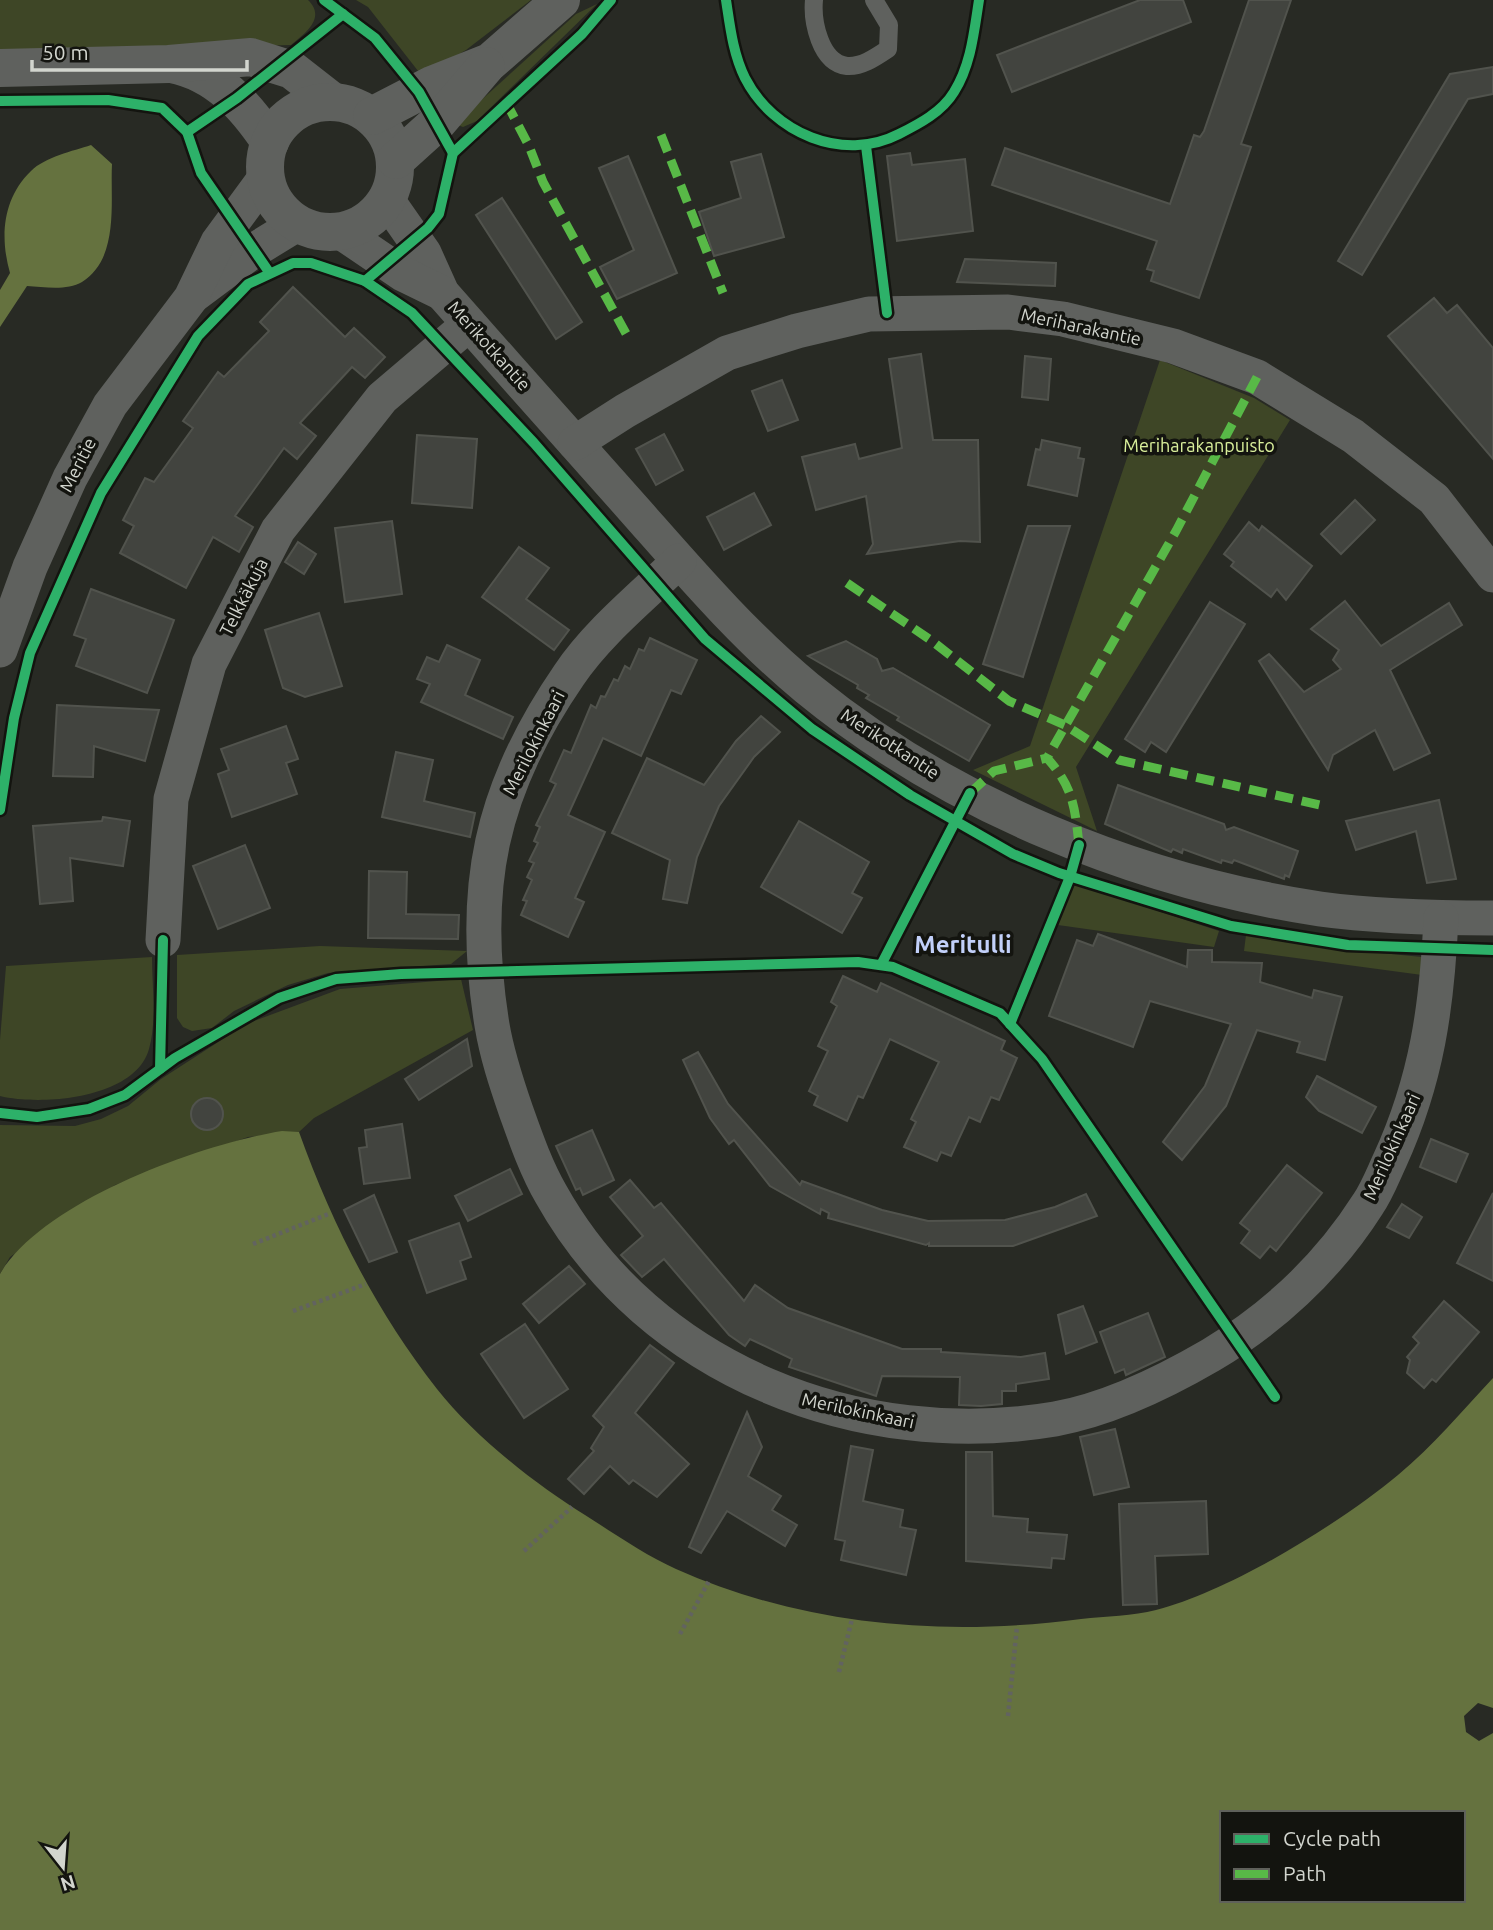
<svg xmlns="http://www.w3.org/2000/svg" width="1493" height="1930" viewBox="0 0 1493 1930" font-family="Ubuntu,sans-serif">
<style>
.green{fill:#3e4626}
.water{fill:#65723f;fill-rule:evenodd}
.building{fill:#42443f;stroke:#51534d;stroke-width:2}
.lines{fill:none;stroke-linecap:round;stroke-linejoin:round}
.path{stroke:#626360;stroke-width:4.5;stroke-dasharray:3.5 3.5;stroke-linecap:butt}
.service{stroke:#5f615e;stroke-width:18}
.minor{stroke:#5f615e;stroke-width:35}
.tertiary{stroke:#5f615e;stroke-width:38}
.quiet{stroke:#58b947;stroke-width:9;stroke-dasharray:18 9;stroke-linecap:butt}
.cycleway-casing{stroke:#13140f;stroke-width:15}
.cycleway{stroke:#2db169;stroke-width:10}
.labels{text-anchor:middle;stroke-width:7;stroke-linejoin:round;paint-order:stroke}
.street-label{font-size:18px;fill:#d2d5ce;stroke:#13140f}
.park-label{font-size:18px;fill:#d9ef9b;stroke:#13140f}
.district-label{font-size:24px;font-weight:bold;fill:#c2d0fa;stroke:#13140f}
</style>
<rect width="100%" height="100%" fill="#282a24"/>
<!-- green -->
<g class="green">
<path d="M0 0H308C327 18 304 34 291 45L0 52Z"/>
<polygon points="356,0 531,0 466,50 422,76 368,7"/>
<polygon points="597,4 477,121 463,127 455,124 576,14"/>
<polygon points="1160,360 1254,398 1290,420 1076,767 1097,831 973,770 1030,746"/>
<polygon points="1074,883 1219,931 1214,947 1058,925"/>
<polygon points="1246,935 1340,949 1422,957 1422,975 1244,951"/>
<polygon points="320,946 467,951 451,964 328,973 288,985 234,1011 212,1028 192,1031 183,1027 177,1018 177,955"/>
<path d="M152 957C152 986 157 1021 149 1049 135 1099 41 1106 0 1096V1040L6 966Z"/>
<polygon points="461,979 473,1030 314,1118 299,1132 248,1137 115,1185 10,1257 0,1274 0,1125 75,1126 101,1119 128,1106 161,1079 246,1024 340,989"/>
</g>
<!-- water -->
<g class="water">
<path d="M91 145 112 164C110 201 120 258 82 282 67 291 44 287 27 286L0 327V290L10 273C0 238 2 199 31 171 45 157 73 151 91 145Z"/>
<path d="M282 1131 299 1132C332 1224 376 1311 437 1389 473 1435 536 1485 585 1515 615 1534 645 1555 676 1569 804 1626 944 1637 1081 1619 1106 1616 1133 1616 1156 1610 1230 1591 1339 1524 1398 1475 1433 1446 1462 1411 1493 1378V1708L1478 1703 1464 1716 1466 1732 1479 1741 1493 1733V1930H0V1274C43 1201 201 1144 282 1131ZM1222 1813H1463V1900H1222Z"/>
</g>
<!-- building -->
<g class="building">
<polygon points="1140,0 1183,0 1191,22 1012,92 997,55"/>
<polygon points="1249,0 1291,0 1241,144 1251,147 1199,298 1151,281 1154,271 1147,269 1157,241 992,185 1005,148 1170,204 1194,135 1200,137 1204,131"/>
<polygon points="1493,67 1493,94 1468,99 1362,275 1338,261 1450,74"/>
<polygon points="910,153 912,165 965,159 973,231 897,241 887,156"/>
<polygon points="761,154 784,237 714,256 699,212 741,198 731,162"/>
<polygon points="628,156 677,273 617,299 600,267 634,250 599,168"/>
<polygon points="502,198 582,322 556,339 476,215"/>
<polygon points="965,259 1056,263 1055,286 957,282"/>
<polygon points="293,287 345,337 354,328 385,357 365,378 352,367 300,423 316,436 297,459 284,448 235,516 253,527 239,552 213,537 186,588 120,553 134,526 123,520 145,478 154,482 193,428 183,421 218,372 224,377 269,331 260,322"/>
<polygon points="1434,298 1447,313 1457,305 1493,348 1493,459 1388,336"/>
<polygon points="921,354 933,440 978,440 980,542 960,541 867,554 873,544 866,496 816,510 802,457 855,444 859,459 902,448 889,359"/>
<polygon points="1025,356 1051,359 1048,400 1022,397"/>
<polygon points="782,380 798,420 768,431 752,391"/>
<polygon points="664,434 683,470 656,485 636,449"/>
<polygon points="417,435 477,439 472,508 412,503"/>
<polygon points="1042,440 1080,448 1078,458 1084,459 1077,496 1028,485 1036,449 1040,450"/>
<polygon points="754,493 771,525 724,550 707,517"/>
<polygon points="1355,500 1375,520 1341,554 1321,534"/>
<polygon points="392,521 402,594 345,602 335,528"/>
<polygon points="1249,522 1259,531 1262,526 1312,566 1286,600 1277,589 1271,597 1231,566 1234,562 1224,554"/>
<polygon points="1028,526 1070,526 1023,677 983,664"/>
<polygon points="298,542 316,554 304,574 285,562"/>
<polygon points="519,547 549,568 526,599 569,630 554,650 482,597"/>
<polygon points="91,589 174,620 147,693 76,666 86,639 74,635"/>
<polygon points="1345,601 1381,646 1449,603 1462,625 1390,670 1430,753 1394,770 1375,730 1333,755 1328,770 1259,661 1269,654 1304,692 1341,669 1333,660 1339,650 1311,629"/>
<polygon points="1210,602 1245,624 1166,752 1151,742 1145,752 1125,739"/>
<polygon points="319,613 342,686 305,697 283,688 265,630"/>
<polygon points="650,638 697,660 681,694 671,690 641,756 603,738 568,815 605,832 575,898 584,902 568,937 521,915 527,901 523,900 532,880 527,877 534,863 529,861 538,843 534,841 540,827 536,825 556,784 550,781 564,750 571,753 591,705 596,708 601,696 605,697 614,679 618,681 625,666 630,669 639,649 644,651"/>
<polygon points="846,641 877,659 882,671 893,668 990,725 969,761 897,720 899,717 866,698 869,695 857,688 858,685 808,656"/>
<polygon points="447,645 480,660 465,695 513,717 503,739 421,702 430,684 417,679 427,657 439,662"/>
<polygon points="57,705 159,710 145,761 94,746 93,777 53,776"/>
<polygon points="761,716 780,732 754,757 719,806 697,857 687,903 663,899 670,860 612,833 647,758 704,785 736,741"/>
<polygon points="286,726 298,759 286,763 297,794 232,817 218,774 229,770 221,749"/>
<polygon points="396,752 433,760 424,801 475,813 470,837 382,817"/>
<polygon points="1118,785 1224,824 1226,830 1234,827 1298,851 1289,877 1285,875 1284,879 1234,860 1232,863 1222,860 1221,863 1183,849 1182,853 1173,849 1171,852 1105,824"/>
<polygon points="1439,800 1456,879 1427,883 1416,831 1356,850 1346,821"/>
<polygon points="103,817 130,821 123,866 70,858 73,901 40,904 33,826 102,821"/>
<polygon points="799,821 869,862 852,893 862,898 842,933 761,887"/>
<polygon points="245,845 270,908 218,929 193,866"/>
<polygon points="369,871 407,872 406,914 459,915 458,939 368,938"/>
<polygon points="1098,934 1187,967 1188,950 1212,950 1212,962 1262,963 1260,982 1312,998 1314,990 1342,997 1325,1060 1297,1052 1300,1042 1257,1030 1226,1106 1182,1160 1163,1142 1205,1086 1231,1024 1150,1001 1133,1047 1049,1016 1077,940 1093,946"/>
<polygon points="843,976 877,992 881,983 1005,1041 1001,1050 1017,1058 999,1100 991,1097 980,1122 969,1117 951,1156 941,1152 937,1161 904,1147 916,1122 911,1119 939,1062 890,1039 863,1098 858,1096 847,1121 814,1105 818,1096 809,1091 828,1051 818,1046 837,1006 831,1002"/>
<polygon points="467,1039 472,1066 419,1100 405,1079"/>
<polygon points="698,1052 728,1104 800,1185 802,1181 882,1210 928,1221 1005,1220 1055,1207 1086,1194 1097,1216 1013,1246 929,1246 929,1243 926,1245 828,1218 829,1213 821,1209 820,1214 770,1186 734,1140 729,1144 710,1118 683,1060"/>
<polygon points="1317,1076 1376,1107 1362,1133 1319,1111 1306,1097"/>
<circle cx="207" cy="1114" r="16"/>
<polygon points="402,1124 410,1178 364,1184 359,1148 367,1147 365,1130"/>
<polygon points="592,1130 614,1180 583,1195 580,1188 576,1190 556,1146"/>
<polygon points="1431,1139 1468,1154 1456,1182 1420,1167"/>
<polygon points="1287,1165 1322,1193 1276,1251 1270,1246 1260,1258 1241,1243 1250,1231 1240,1223"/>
<polygon points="510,1169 522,1194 468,1221 455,1196"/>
<polygon points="630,1180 654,1208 661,1203 744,1301 755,1285 788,1308 902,1349 941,1349 941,1352 1021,1357 1045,1353 1049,1379 1016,1384 1016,1391 1002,1391 1002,1404 981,1406 959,1405 960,1377 882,1376 876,1396 789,1367 792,1359 750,1339 745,1346 729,1335 664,1259 642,1277 621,1255 643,1236 610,1197"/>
<polygon points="1493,1193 1493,1281 1457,1263"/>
<polygon points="374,1195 397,1252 369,1262 344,1210"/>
<polygon points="1402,1204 1422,1217 1409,1238 1387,1227"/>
<polygon points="459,1223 471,1257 460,1261 466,1279 427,1293 409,1241"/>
<polygon points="569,1266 585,1284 539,1323 523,1304"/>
<polygon points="1444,1301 1479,1332 1436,1382 1432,1379 1424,1388 1407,1373 1410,1360 1407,1357 1419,1343 1413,1337"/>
<polygon points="1083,1306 1097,1342 1066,1354 1058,1315"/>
<polygon points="1148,1313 1165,1357 1126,1375 1124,1369 1115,1373 1100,1332"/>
<polygon points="525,1324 568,1389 524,1418 481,1354"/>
<polygon points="650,1345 674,1363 635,1413 689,1464 657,1497 633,1480 629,1484 610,1466 584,1494 568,1479 594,1451 591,1448 604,1427 593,1416"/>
<polygon points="747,1412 762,1447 748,1476 781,1496 772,1510 797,1525 785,1546 727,1511 701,1553 689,1547"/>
<polygon points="1115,1429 1129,1487 1094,1495 1080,1437"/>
<polygon points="851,1446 873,1450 863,1501 903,1510 900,1527 916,1530 906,1575 841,1560 845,1541 835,1539"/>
<polygon points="966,1452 992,1452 993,1516 1028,1519 1027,1532 1067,1535 1064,1559 1052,1558 1051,1568 966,1561"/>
<polygon points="1206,1501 1208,1554 1155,1556 1157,1604 1123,1605 1119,1504"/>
</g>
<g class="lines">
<!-- path -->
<g class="path">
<polyline points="253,1244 331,1213"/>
<polyline points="293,1311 366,1284"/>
<polyline points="524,1551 572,1507"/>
<polyline points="680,1634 709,1581"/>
<polyline points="839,1672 852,1619"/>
<polyline points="1008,1716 1017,1626"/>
</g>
<!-- service -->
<path class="service" d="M814 0C812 21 820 63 847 66 862 67 876 57 888 49L889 25 874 0"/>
<!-- minor -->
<g class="minor">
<path d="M387 200 424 253 442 293C507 367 572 440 638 514 691 574 745 637 807 688 951 806 1137 881 1320 909 1377 917 1436 918 1493 918"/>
<polyline points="341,232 403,274 442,293"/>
<polyline points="194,295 253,251 297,224"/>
<polyline points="575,443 625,411 727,353 797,331 869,314 1008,312 1063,319 1173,346 1257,377 1353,436 1434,499 1493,575"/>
<path d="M679 561C642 597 598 632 569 675 490 790 470 889 492 1025 497 1055 506 1082 516 1111 526 1139 536 1168 551 1194 650 1371 860 1452 1055 1419 1110 1409 1163 1383 1211 1355 1274 1317 1328 1267 1368 1204 1377 1191 1383 1175 1390 1160 1427 1079 1437 1006 1441 918"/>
<polyline points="0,650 30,567 70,478 110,405 191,298 218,242 265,178"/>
<polyline points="163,940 171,799 209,664 278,530 382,398 469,324"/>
</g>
<!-- tertiary -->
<g class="tertiary">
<path d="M172 64C217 73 245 105 270 142"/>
<polyline points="0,68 169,64 251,57 292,70 333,102"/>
<circle cx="330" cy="167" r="65"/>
<polyline points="372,116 432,85 490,62 561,0"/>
<polyline points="396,160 438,122 486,66"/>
</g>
<!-- quiet -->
<g class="quiet">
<polyline points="506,102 529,146 543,182 629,339"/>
<polyline points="661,135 723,293"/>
<polyline points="847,583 932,641 1009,701 1065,725 1119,760 1320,805"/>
<polyline points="970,793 994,771 1047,758"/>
<path d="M1079 845C1075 807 1073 787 1047 758L1176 531 1257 377"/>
</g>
<!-- cycleway casing -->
<g class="cycleway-casing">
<g id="cycleway">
<polyline points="324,0 375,38 419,92 453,153"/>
<path d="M726 0C730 26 733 54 745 78 773 133 843 163 899 134 919 124 942 112 954 92 971 65 974 32 979 0"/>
<polyline points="0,101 108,100 162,108 187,132 201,173 269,272"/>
<polyline points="187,132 237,98 343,14"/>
<polyline points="866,146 887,313"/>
<polyline points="365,281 428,228 439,214 453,153 582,34 611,0"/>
<polyline points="0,810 14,718 30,653 101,493 198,336 248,284 293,263 311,263 365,281 412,313 534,443 705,639 812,729 910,795 1013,854 1059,873 1231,926 1348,945 1493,950"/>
<polyline points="881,965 970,793"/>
<polyline points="1010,1024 1070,877 1079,845"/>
<polyline points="160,1069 163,940"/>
<polyline points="0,1113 37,1117 89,1109 125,1095 175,1058 279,998 336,979 401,974 858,962 893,967 1000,1013 1042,1059 1275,1397"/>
</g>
</g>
<!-- cycleway -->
<use href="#cycleway" class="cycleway"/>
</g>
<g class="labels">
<!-- street labels -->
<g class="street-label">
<text transform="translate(1081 327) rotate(12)" y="6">Meriharakantie</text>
<text transform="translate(489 346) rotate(48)" y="6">Merikotkantie</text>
<text transform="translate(78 465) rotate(-63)" y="6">Meritie</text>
<text transform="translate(244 597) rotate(-63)" y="6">Telkkäkuja</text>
<text transform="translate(534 743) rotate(-63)" y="6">Merilokinkaari</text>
<text transform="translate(890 744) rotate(33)" y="6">Merikotkantie</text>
<text transform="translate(1392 1147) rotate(-66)" y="6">Merilokinkaari</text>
<text transform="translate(858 1411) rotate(12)" y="6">Merilokinkaari</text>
</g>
<!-- park labels -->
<g class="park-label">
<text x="1199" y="452">Meriharakanpuisto</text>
</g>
<!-- district labels -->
<g class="district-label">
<text x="963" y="953">Meritulli</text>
</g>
</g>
<!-- legend -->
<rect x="1220" y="1811" width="245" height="91" fill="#13140f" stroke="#5f615b" stroke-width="2"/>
<rect x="1234" y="1834" width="35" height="10" fill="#2db169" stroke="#5f615b" stroke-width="2"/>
<text x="1283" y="1846" font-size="21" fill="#d2d5ce">Cycle path</text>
<rect x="1234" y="1869" width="35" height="10" fill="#58b947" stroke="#5f615b" stroke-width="2"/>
<text x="1283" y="1881" font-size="21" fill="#d2d5ce">Path</text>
<!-- north arrow -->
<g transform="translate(63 1867) rotate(163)" stroke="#13140f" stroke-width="5" paint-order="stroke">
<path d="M0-5L12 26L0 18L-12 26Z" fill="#d2d5ce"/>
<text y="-10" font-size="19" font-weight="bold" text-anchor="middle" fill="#d2d5ce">N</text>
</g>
<!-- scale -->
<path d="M32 60v10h215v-10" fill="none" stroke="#d2d5ce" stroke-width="3.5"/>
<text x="42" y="60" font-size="21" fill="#d2d5ce" stroke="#13140f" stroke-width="5" paint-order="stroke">50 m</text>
</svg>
